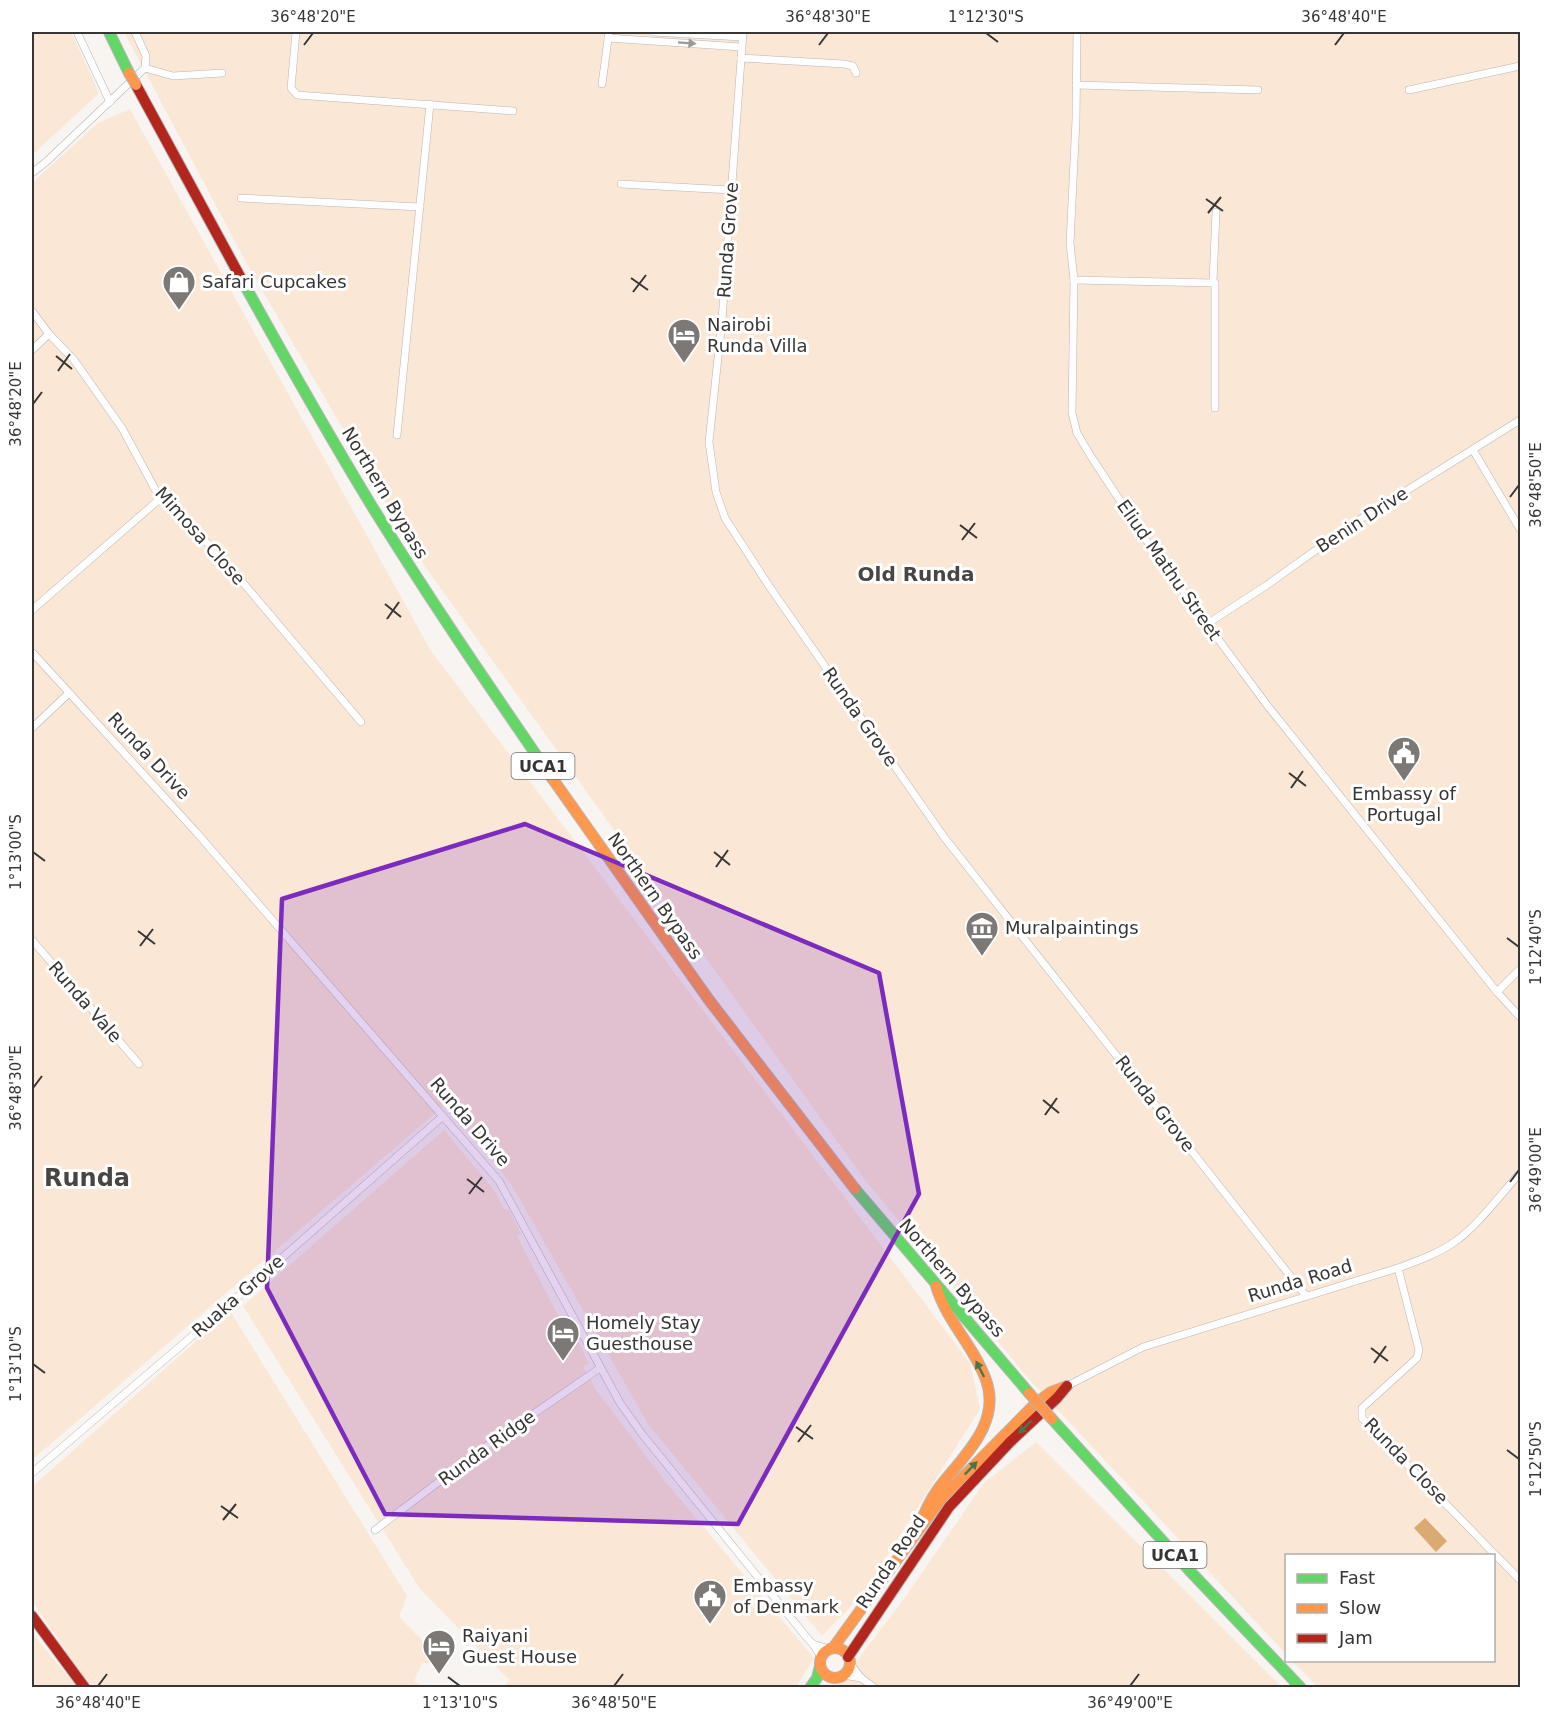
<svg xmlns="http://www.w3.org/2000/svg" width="1552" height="1719" viewBox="0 0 1552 1719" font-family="'DejaVu Sans',sans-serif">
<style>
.green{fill:#fbe7d5}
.water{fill:#dbaa73}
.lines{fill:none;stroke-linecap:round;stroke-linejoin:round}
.street-casing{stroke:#b8b6b4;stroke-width:8}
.fast-casing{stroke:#b8b6b4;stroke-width:12}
.slow-casing{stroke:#b8b6b4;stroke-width:12}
.jam-casing{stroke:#b8b6b4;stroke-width:12}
.street{stroke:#fefdfd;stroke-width:7}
.fast{stroke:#63d668;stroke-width:10}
.slow{stroke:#ff974d;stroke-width:10}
.jam{stroke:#b3261e;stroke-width:10}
.slow-bridge-casing{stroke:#b8b6b4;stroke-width:12;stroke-linecap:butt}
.slow-bridge{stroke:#ff974d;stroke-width:10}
.oneway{fill:#9b9a98}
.oneway2{fill:#497649}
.marked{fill:#7b2cbf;fill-opacity:0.2;stroke:#7b2cbf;stroke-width:4.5;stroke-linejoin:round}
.ticks{fill:none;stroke:#383634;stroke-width:2}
.labels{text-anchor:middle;stroke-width:6;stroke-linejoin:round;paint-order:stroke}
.shield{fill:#fff;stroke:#747271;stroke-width:1.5}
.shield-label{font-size:16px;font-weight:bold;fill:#383634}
.street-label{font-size:18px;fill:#383634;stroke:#fff}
.poi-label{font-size:18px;fill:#383634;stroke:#fff;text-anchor:start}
.neighbourhood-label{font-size:20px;font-weight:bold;fill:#484542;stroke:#fff}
.district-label{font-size:24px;font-weight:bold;fill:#484542;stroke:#fff}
.neatline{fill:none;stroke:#383634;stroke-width:2}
.ticks-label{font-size:15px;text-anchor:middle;fill:#383634}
</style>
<rect width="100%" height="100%" fill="#f7f4f2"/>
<!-- green -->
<g class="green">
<polygon points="32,32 71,32 99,93 32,155"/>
<polygon points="124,32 1520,32 1520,1687 1318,1687 1292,1661 1494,1660 1494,1556 1286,1556 1286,1654 1029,1379 865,1180 414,551 247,264"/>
<polygon points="130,109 431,651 970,1363 980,1409 863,1594 822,1636 648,1424 511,1184 446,1104 32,1460 32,183 98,123"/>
<polygon points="444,1130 494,1190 504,1209 509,1210 521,1234 517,1236 565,1329 578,1340 589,1364 583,1366 594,1387 664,1480 814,1658 796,1687 505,1687 509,1680 420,1589 243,1306"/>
<polygon points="230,1311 407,1596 399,1617 427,1645 441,1637 444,1652 450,1663 422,1663 414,1681 424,1687 94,1687 81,1673 32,1601 32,1487"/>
<polygon points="1036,1442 1282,1687 836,1688 904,1599 984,1483"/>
<polygon points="32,1629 39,1642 77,1687 32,1687"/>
</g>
<!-- water -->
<polygon class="water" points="1425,1518 1447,1541 1436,1552 1414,1528"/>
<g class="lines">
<!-- street casing -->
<g class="street-casing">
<g id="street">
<polyline points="77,32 110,102"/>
<polyline points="296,32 291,88 297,95 513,111"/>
<polyline points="653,32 742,37"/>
<polyline points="743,32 722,320 709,442 716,492 725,518 769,586 944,837 1306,1296"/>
<polyline points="1077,32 1076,120 1070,243 1074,280 1072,413 1077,433 1092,458 1144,537 1207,624 1267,705 1497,992 1520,1017"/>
<polyline points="608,38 741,47"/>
<polyline points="741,58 844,64 853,66 856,73"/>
<polyline points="145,68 173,76 222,73"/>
<polyline points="602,84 609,32"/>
<polyline points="1076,85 1258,90"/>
<polyline points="1409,90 1520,66"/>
<polyline points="32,173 46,162 145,68 146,56 135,32"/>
<polyline points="621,184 731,190"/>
<polyline points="241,198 420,207"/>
<polyline points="1074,280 1215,283 1215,408"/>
<polyline points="1213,282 1216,212"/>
<polyline points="32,311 49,334 74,360 122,428 156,491 222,558 361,722"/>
<polyline points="32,350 49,334"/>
<polyline points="397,435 430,104"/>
<polyline points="1473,450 1520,529"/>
<polyline points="32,610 162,497"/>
<polyline points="1207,624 1267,585 1348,527 1520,420"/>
<polyline points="32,652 196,832 499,1181 620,1403 642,1434 808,1639 813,1644 829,1649"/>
<polyline points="32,728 68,694"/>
<polyline points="32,940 139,1064"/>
<polyline points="1497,992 1520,969"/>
<polyline points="1398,1268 1419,1350 1417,1358 1362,1408 1362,1418 1520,1580"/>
<path d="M1067 1386 1143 1347 1398 1268C1417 1261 1437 1254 1453 1243 1475 1229 1502 1193 1520 1173"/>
<polyline points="32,1473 232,1302 443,1116"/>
<polyline points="375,1530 481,1450 600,1368"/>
<polyline points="813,1644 821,1657"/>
<polyline points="849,1662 861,1678 875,1688"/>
<polyline points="843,1675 861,1678"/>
</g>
</g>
<!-- fast casing -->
<g class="fast-casing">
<g id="fast">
<polyline points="109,32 129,73"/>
<path d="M243 282C285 358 328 434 373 508 430 600 491 689 552 778"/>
<polyline points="855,1189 1029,1393"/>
<polyline points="1052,1419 1189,1570 1301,1688"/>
<polyline points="810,1688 817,1678 820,1666"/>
</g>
</g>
<!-- slow casing -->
<g class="slow-casing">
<g id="slow">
<polyline points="552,778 709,1000 855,1189"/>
<path d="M918 1530C923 1515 929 1502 938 1489 962 1457 1002 1424 986 1380 974 1346 947 1322 936 1286"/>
<polyline points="833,1648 941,1499 1036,1403 1051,1392 1067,1386"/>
<circle cx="835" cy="1663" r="15"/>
</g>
</g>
<!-- jam casing -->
<g class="jam-casing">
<g id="jam">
<polyline points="136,85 243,282"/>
<polyline points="32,1616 85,1688"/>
<polyline points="848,1657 949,1507 1010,1442 1057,1398 1067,1386"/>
</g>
</g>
<!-- street -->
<use href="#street" class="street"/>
<!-- fast -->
<use href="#fast" class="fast"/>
<!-- slow -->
<use href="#slow" class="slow"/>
<!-- jam -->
<use href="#jam" class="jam"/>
<!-- slow-bridge casing -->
<g class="slow-bridge-casing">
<g id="slow-bridge">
<polyline points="129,73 136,85"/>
<polyline points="1029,1393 1052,1419"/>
</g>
</g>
<!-- slow-bridge -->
<use href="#slow-bridge" class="slow-bridge"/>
</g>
<!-- one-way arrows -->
<defs><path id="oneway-solid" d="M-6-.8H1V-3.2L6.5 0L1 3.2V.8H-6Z" transform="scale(1.5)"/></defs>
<use class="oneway" href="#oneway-solid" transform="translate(687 43) rotate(4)"/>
<g class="oneway2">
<use href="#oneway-solid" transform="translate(980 1369) rotate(-117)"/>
<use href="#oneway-solid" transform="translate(1025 1427) rotate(136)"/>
<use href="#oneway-solid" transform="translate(971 1468) rotate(-46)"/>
</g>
<!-- marked area -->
<path class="marked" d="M525 824 879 973 919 1194 738 1524 385 1514 267 1288 282 899Z"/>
<!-- ticks -->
<path class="ticks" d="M986 33 998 42M304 45 313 33M819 45 828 33M1335 45 1344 33M1206 199 1223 211M1208 213 1221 197M631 278 648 290M633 292 646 275M56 356 72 369M58 371 70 354M33 404 42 392M1510 497 1519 485M960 525 977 538M962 540 975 523M385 604 401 617M387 619 399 602M1289 773 1306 786M1291 788 1303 771M33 852 45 861M714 852 730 865M716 867 728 850M138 931 155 944M1507 938 1519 947M140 946 153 929M33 1088 42 1076M1043 1100 1059 1113M1045 1115 1057 1098M467 1179 484 1192M1510 1182 1519 1170M469 1194 482 1177M1371 1348 1388 1361M1374 1363 1386 1346M33 1364 45 1373M796 1427 813 1439M798 1442 811 1425M1507 1450 1519 1459M221 1506 238 1518M223 1520 236 1504M448 1677 460 1686M98 1686 107 1674M614 1686 623 1674M1130 1686 1139 1674"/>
<!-- icons -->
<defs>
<g id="shop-pin" transform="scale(1.725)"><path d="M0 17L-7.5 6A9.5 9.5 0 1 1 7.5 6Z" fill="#7b7876" stroke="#fff"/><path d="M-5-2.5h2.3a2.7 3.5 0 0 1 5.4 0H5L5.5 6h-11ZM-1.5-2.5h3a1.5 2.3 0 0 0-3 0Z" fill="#fff"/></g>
<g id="hotel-pin" transform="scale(1.725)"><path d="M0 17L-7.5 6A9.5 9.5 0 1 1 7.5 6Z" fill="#7b7876" stroke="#fff"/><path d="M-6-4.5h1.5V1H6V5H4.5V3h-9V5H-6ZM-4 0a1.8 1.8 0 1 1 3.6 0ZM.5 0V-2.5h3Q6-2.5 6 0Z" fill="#fff"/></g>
<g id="civic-pin" transform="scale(1.725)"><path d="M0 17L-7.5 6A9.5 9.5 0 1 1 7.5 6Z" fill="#7b7876" stroke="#fff"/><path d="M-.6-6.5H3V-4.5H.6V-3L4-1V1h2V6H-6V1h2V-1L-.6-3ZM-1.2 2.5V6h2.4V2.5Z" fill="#fff"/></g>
<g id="museum-pin" transform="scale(1.725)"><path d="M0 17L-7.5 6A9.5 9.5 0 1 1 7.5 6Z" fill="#7b7876" stroke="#fff"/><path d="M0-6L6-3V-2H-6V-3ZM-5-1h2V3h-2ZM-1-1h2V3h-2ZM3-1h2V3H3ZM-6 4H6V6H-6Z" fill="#fff"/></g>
</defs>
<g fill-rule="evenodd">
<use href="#shop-pin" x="179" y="282"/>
<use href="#hotel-pin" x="684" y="335"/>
<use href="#civic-pin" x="1404" y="753"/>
<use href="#museum-pin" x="982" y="928"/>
<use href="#hotel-pin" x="563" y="1333"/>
<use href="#civic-pin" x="710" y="1596"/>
<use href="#hotel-pin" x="439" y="1646"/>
</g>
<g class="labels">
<!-- shield labels -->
<g class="shield">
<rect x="511.5" y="753" width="63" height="26" rx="4.5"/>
<rect x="1143.5" y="1542" width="63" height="26" rx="4.5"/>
</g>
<g class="shield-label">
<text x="543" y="772">UCA1</text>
<text x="1175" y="1561">UCA1</text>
</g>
<!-- street labels -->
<g class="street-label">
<text transform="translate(728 240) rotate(-86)" y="6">Runda Grove</text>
<text transform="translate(385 493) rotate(59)" y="6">Northern Bypass</text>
<text transform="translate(1362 520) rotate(-33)" y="6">Benin Drive</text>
<text transform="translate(200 536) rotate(48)" y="6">Mimosa Close</text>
<text transform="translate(1169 570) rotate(55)" y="6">Eliud Mathu Street</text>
<text transform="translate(860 717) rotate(55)" y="6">Runda Grove</text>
<text transform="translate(149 756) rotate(47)" y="6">Runda Drive</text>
<text transform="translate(655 896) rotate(55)" y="6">Northern Bypass</text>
<text transform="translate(85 1002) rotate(49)" y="6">Runda Vale</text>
<text transform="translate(1155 1104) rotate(52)" y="6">Runda Grove</text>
<text transform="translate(470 1122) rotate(49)" y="6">Runda Drive</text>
<text transform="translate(952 1278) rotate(49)" y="6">Northern Bypass</text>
<text transform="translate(1300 1281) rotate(-17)" y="6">Runda Road</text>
<text transform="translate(238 1296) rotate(-41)" y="6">Ruaka Grove</text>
<text transform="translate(487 1448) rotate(-36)" y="6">Runda Ridge</text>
<text transform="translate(1406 1461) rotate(46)" y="6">Runda Close</text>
<text transform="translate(891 1562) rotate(-56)" y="6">Runda Road</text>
</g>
<!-- poi labels -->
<g class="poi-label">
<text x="202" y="288">Safari Cupcakes</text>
<text x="707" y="331">Nairobi<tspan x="707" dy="21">Runda Villa</tspan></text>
<text x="1404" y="800" text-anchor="middle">Embassy of<tspan x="1404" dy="21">Portugal</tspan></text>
<text x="1005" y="934">Muralpaintings</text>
<text x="586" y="1329">Homely Stay<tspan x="586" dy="21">Guesthouse</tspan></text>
<text x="733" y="1592">Embassy<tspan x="733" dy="21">of Denmark</tspan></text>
<text x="462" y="1642">Raiyani<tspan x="462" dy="21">Guest House</tspan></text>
</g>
<!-- neighbourhood labels -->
<g class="neighbourhood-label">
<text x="916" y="581">Old Runda</text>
</g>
<!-- district labels -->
<g class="district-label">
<text x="87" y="1186">Runda</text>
</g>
</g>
<!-- border -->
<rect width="1552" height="1719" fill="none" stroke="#ffffff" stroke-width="66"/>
<!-- legend -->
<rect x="1285" y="1554" width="210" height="108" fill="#ffffff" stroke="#afafae" stroke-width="1.5"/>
<rect x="1297" y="1574" width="30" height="9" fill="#63d668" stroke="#afafae" stroke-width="1.5"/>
<text x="1339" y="1584" font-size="18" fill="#383634">Fast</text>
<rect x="1297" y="1604" width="30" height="9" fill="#ff974d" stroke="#afafae" stroke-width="1.5"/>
<text x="1339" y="1614" font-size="18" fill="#383634">Slow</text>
<rect x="1297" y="1634" width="30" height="9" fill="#b3261e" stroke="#afafae" stroke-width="1.5"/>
<text x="1339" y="1644" font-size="18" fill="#383634">Jam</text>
<rect x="33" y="33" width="1486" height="1653" class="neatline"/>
<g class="ticks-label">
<text x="313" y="22">36°48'20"E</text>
<text x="828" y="22">36°48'30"E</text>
<text x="986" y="22">1°12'30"S</text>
<text x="1344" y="22">36°48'40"E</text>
<text transform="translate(16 404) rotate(-90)" y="5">36°48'20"E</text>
<text transform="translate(1536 485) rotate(-90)" y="5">36°48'50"E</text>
<text transform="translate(16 852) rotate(-90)" y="5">1°13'00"S</text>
<text transform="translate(1536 947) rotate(-90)" y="5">1°12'40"S</text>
<text transform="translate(16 1088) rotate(-90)" y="5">36°48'30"E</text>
<text transform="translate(1536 1170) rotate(-90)" y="5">36°49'00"E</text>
<text transform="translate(16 1364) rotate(-90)" y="5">1°13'10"S</text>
<text transform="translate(1536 1459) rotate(-90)" y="5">1°12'50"S</text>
<text x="98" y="1708">36°48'40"E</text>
<text x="460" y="1708">1°13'10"S</text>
<text x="614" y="1708">36°48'50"E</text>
<text x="1130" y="1708">36°49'00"E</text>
</g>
</svg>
